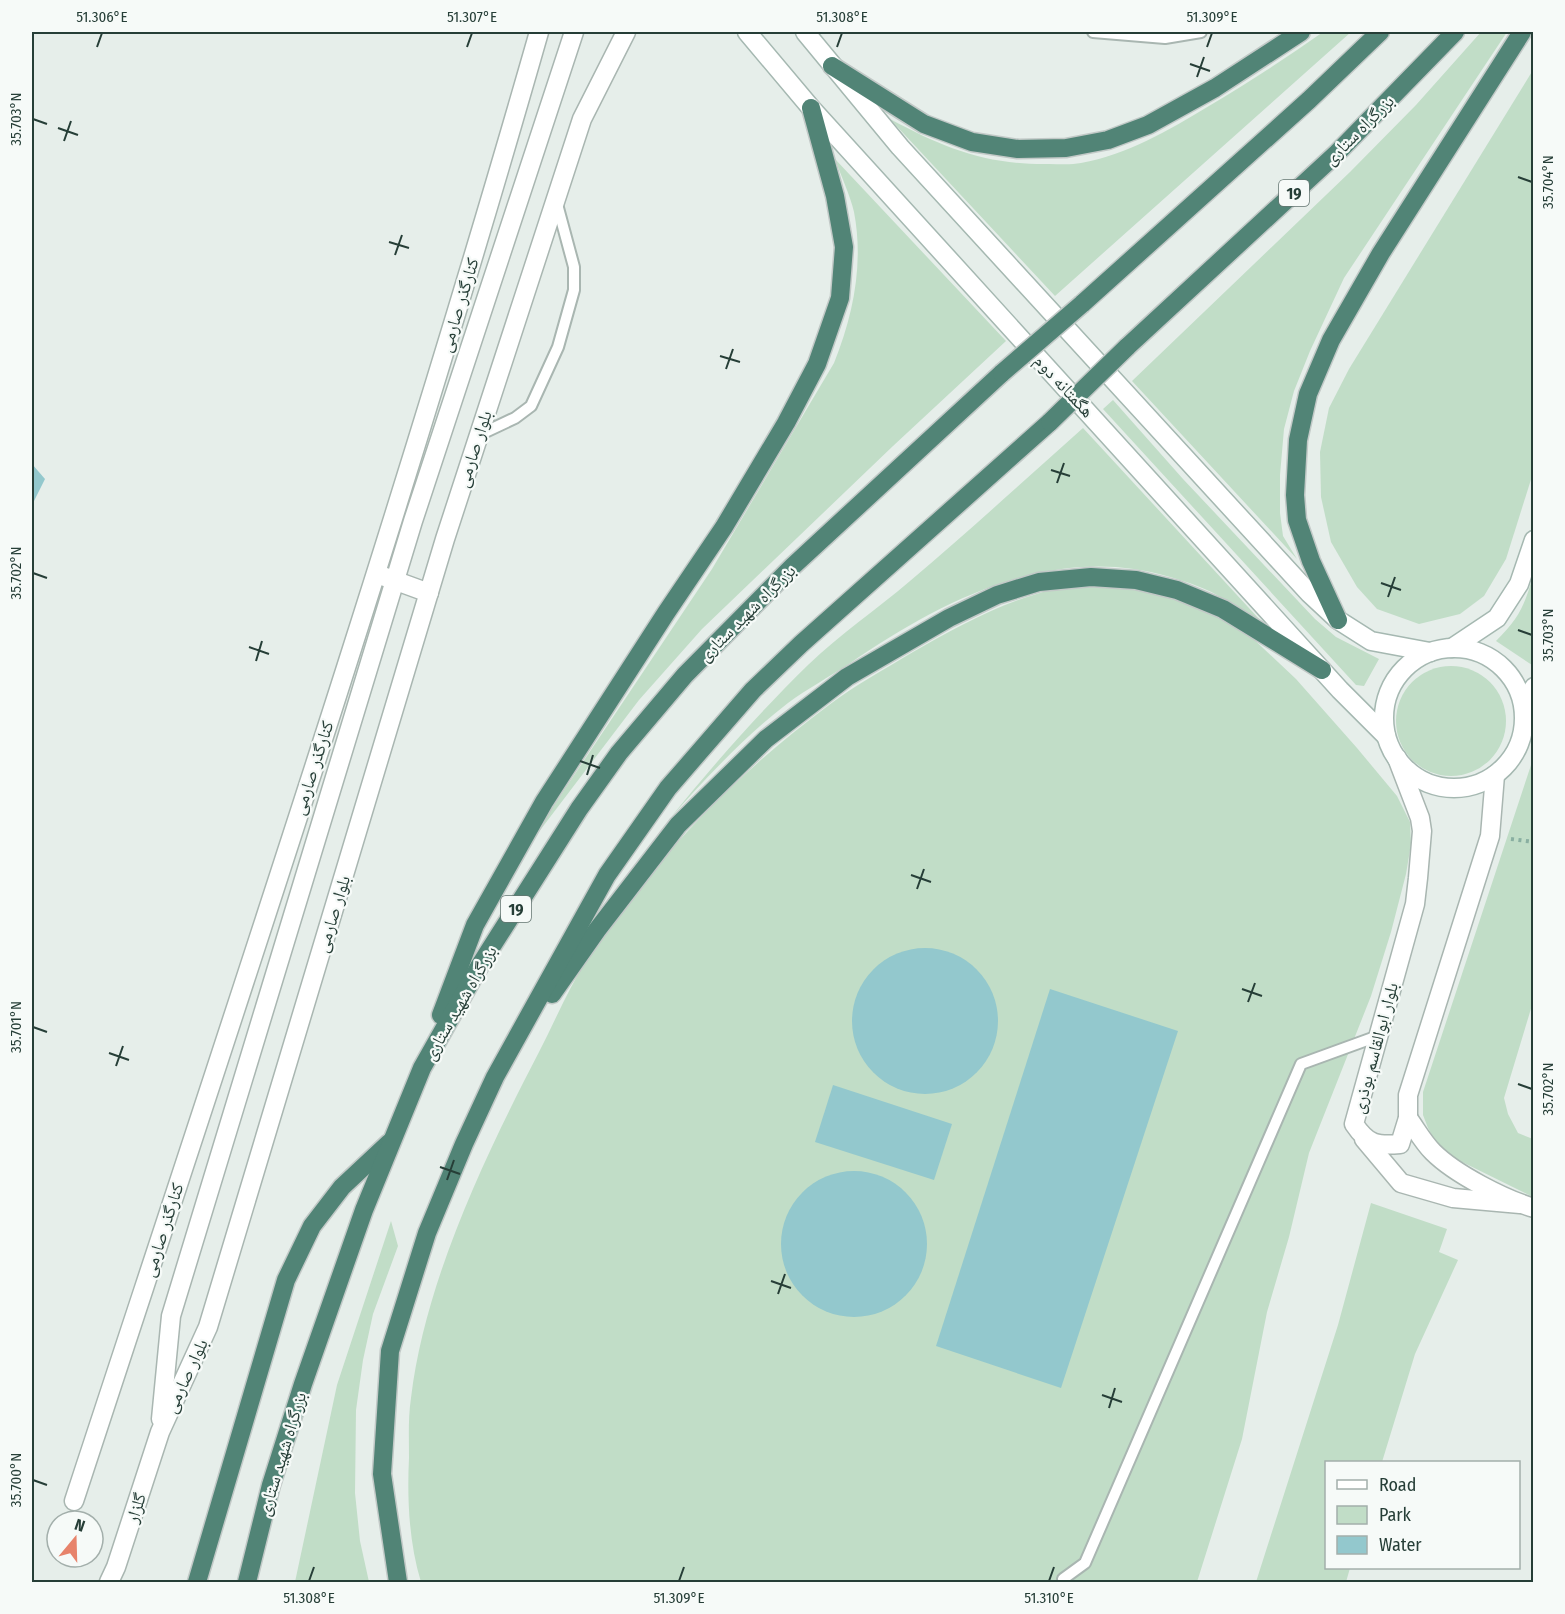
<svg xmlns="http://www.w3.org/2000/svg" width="1565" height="1614" viewBox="0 0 1565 1614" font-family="'Fira Sans Condensed','Noto Naskh Arabic',sans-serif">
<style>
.green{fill:#c1ddc7}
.water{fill:#93c8cd}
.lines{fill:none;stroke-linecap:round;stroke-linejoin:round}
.service-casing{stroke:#a9b6b1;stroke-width:14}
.minor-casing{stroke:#a9b6b1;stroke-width:21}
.tertiary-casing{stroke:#a9b6b1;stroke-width:21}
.secondary-casing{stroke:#a5b8b1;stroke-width:21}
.trunk-casing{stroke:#c2c9c7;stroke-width:21}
.path{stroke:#89afa1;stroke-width:4;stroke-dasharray:3 4.5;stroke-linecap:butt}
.service{stroke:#fff;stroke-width:10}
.minor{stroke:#fff;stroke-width:18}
.tertiary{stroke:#fff;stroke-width:18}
.secondary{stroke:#fff;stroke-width:18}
.trunk{stroke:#518476;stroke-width:18}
.trunk-bridge-casing{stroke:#c2c9c7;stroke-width:21;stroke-linecap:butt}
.trunk-bridge{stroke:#518476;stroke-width:18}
.ticks{fill:none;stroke:#263e37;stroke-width:2}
.labels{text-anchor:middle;stroke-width:4.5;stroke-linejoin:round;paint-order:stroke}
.shield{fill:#f6faf8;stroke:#647671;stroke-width:1.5}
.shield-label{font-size:16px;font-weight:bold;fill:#263e37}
.street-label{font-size:18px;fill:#263e37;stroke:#f6faf8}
.neatline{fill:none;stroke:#263e37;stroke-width:2}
.ticks-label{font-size:15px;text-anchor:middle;fill:#263e37}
</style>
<rect width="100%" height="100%" fill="#e6eeea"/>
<!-- green -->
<g class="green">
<path d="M1323 32H1351L1055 296 890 119C944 148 986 165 1049 164 1059 164 1071 165 1081 163 1127 155 1169 130 1209 106 1248 83 1286 58 1323 32Z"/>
<polygon points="1481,32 1507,32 1344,278 1310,351 1294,391 1284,429 1280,475 1280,513 1283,536 1297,559 1132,381 1350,172 1416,105"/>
<polygon points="1533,70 1533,473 1506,559 1484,596 1460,614 1419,624 1377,609 1357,587 1331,542 1321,497 1320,452 1329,408 1349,369"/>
<path d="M835 159 1006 341 893 446 702 629 639 700 516 862 712 569 834 363C853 316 864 264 854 212 850 195 841 176 835 159Z"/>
<polygon points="1113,400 1183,479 1315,619 1336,637 1379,659 1364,686 1356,685 1103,409"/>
<path d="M1083 428 1272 633C1256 621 1241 608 1224 599 1208 589 1188 582 1170 577 1054 542 942 600 849 664 829 677 807 689 788 703 745 736 707 777 671 817 714 764 759 713 808 665 840 634 876 610 910 581 969 531 1026 479 1083 428Z"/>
<path d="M1533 576 1534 659 1532 665 1496 641C1519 618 1524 607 1533 576Z"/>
<path d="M1104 586 1160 593 1223 618 1246 632 1296 679 1357 748 1397 796 1410 822 1411 844 1406 874 1391 932 1371 996 1309 1153 1289 1237 1267 1312 1242 1439 1197 1582H421C409 1543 407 1499 409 1458 409 1438 408 1418 411 1398 425 1281 485 1156 539 1052 555 1021 569 987 588 958 651 861 736 774 829 705 855 685 885 669 913 652 957 627 1002 602 1051 590 1068 586 1087 587 1104 586Z"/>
<circle cx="1451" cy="721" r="55"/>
<polygon points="1533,759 1533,1002 1504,1098 1508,1114 1518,1133 1533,1139 1533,1197 1454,1158 1434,1139 1428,1128 1423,1115 1423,1092"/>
<polygon points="1371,1203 1447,1229 1439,1252 1458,1260 1415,1354 1382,1462 1326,1462 1326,1568 1350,1568 1346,1582 1256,1582 1338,1325"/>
<polygon points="391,1221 398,1246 373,1314 363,1360 356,1410 355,1493 360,1541 369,1582 295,1582 337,1385"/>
</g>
<!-- water -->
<g class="water">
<polygon points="32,464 45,479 32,505"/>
<circle cx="925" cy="1021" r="73"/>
<polygon points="1050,989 1178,1031 1061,1388 936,1346"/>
<polygon points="833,1085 952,1124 934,1180 815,1142"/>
<circle cx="854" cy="1244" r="73"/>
</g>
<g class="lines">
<!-- service casing -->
<g class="service-casing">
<g id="service">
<polyline points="1093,32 1165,38 1201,32"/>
<polyline points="479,435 515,418 531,406 558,347 574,290 574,267 557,204"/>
<polyline points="1063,1579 1085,1563 1301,1064 1378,1036"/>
</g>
</g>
<!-- minor casing -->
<g class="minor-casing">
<g id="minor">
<path d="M1408 1118C1416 1129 1423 1142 1433 1152 1455 1174 1504 1199 1534 1208"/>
<polyline points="1364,1139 1401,1183 1453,1198 1520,1204"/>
<path d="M74 1501C234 1013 398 526 539 32"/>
</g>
</g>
<!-- tertiary casing -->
<g class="tertiary-casing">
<g id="tertiary">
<polyline points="377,574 429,593"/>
<path d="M1397 758 1420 818 1422 831 1418 878 1415 904 1354 1124C1368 1145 1377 1146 1400 1144L1408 1118V1095L1490 836 1495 775"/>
<polyline points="161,1419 171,1316 413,521 574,32"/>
<polyline points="109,1582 116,1567 160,1432 208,1327 445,539 582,119 626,32"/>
</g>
</g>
<!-- secondary casing -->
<g class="secondary-casing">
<g id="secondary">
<polyline points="747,32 811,108 1340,690 1386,736"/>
<polyline points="805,32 900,147 1309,593 1338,620 1371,641 1430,652"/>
<polyline points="1452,648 1497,618 1519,584 1534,540"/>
<circle cx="1454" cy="718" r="70"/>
<polyline points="1524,710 1534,687"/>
</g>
</g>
<!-- trunk casing -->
<g class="trunk-casing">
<g id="trunk">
<polyline points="832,66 924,124 972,142 1018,149 1066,148 1108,140 1148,125 1215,88 1301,32"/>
<polyline points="1082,304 1309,100 1380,32"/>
<polyline points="1127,347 1337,153 1455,32"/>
<polyline points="1338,620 1311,561 1297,520 1295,495 1298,440 1308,394 1331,340 1381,253 1522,32"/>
<polyline points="552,994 597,930 678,825 766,739 847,677 949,618 997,595 1039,582 1091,577 1136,580 1177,590 1223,609 1322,670"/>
<polyline points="441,1015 475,925 544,802 666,613 724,527 786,423 817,364 840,298 844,247 835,196 811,108"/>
<polyline points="197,1582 286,1280 312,1226 342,1187 389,1143"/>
<polyline points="247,1582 271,1485 303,1384 364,1210 422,1068 480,965 579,809 619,753 685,675 793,566 1002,373"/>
<polyline points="398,1582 382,1474 390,1351 427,1233 464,1144 495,1077 607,875 668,788 753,690 801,644 1050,422"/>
</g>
</g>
<!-- path -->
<polyline class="path" points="1511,839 1534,842"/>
<!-- service -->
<use href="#service" class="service"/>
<!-- minor -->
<use href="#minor" class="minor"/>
<!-- tertiary -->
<use href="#tertiary" class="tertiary"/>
<!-- secondary -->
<use href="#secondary" class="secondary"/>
<!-- trunk -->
<use href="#trunk" class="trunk"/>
<!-- trunk-bridge casing -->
<g class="trunk-bridge-casing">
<g id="trunk-bridge">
<polyline points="1002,373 1082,304"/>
<polyline points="1050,422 1127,347"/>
</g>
</g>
<!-- trunk-bridge -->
<use href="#trunk-bridge" class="trunk-bridge"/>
</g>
<!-- ticks -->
<path class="ticks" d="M97 47 102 33M467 47 472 33M837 47 842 33M1207 47 1212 33M1190 64 1210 71M1197 77 1204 57M33 119 47 124M58 128 78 135M64 141 71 121M1518 177 1532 182M389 242 409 248M395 255 402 235M720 356 740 362M726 369 733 349M1051 470 1070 476M1057 483 1064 463M33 573 47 578M1381 583 1401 590M1388 597 1395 577M1518 630 1532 635M249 647 269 654M256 661 262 641M580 761 600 768M587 775 593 755M911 875 931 882M917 889 924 869M1242 989 1262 996M1248 1002 1255 983M33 1027 47 1032M109 1053 129 1060M116 1066 123 1046M1518 1084 1532 1089M440 1167 460 1174M447 1180 454 1160M771 1281 791 1288M778 1294 785 1274M1102 1395 1122 1402M1109 1408 1115 1388M33 1480 47 1485M309 1581 314 1567M679 1581 684 1567M1049 1581 1054 1567"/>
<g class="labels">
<!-- shield labels -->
<g class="shield">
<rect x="1279" y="180" width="30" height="26" rx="4.5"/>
<rect x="501" y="896" width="30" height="26" rx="4.5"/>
</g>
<g class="shield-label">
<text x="1294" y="199">19</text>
<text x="516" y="915">19</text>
</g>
<!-- street labels -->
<g class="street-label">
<text transform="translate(1359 130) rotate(-45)" y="6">بزرگراه ستاری</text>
<text transform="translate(459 305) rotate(-73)" y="6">کنارگذر صارمی</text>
<text transform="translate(1064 386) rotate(47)" y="6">هگمتانه دوم</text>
<text transform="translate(474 449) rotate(-72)" y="6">بلوار صارمی</text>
<text transform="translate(747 613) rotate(-45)" y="6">بزرگراه شهید ستاری</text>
<text transform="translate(313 768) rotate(-72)" y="6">کنارگذر صارمی</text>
<text transform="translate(333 914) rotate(-73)" y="6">بلوار صارمی</text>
<text transform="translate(460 1003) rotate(-60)" y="6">بزرگراه شهید ستاری</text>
<text transform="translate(1375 1048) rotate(-75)" y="6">بلوار ابوالقاسم بوذری</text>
<text transform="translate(163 1230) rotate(-72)" y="6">کنارگذر صارمی</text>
<text transform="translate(186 1376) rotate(-65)" y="6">بلوار صارمی</text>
<text transform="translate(282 1454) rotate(-73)" y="6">بزرگراه شهید ستاری</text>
<text transform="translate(136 1508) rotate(-72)" y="6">گلزار</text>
</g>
</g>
<!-- border -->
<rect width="1565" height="1614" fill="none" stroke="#f6faf8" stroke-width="66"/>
<!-- legend -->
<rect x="1325" y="1461" width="195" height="108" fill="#f6faf8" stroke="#a3afab" stroke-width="1.5"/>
<rect x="1337" y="1480" width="30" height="9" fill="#ffffff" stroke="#a3afab" stroke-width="1.5"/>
<text x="1379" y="1491" font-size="18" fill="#263e37">Road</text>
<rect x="1337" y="1506" width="30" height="18" fill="#c1ddc7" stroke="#a3afab" stroke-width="1.5"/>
<text x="1379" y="1521" font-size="18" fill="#263e37">Park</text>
<rect x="1337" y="1536" width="30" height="18" fill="#93c8cd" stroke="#a3afab" stroke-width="1.5"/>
<text x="1379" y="1551" font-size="18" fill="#263e37">Water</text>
<!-- north arrow -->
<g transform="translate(75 1539) rotate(19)"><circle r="28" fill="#f6faf8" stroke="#a3afab" stroke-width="1.5"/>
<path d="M0-4.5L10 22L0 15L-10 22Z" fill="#e7836b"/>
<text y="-9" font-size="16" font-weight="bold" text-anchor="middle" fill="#263e37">N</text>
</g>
<rect x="33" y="33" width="1499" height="1548" class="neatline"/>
<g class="ticks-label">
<text x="102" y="22">51.306°E</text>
<text x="472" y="22">51.307°E</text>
<text x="842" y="22">51.308°E</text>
<text x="1212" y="22">51.309°E</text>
<text transform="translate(16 119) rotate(-90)" y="5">35.703°N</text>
<text transform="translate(1548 182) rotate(-90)" y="5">35.704°N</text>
<text transform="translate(16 573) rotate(-90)" y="5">35.702°N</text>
<text transform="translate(1548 635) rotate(-90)" y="5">35.703°N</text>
<text transform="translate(16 1027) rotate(-90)" y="5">35.701°N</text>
<text transform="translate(1548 1089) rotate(-90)" y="5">35.702°N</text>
<text transform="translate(16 1480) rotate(-90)" y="5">35.700°N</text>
<text x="309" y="1603">51.308°E</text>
<text x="679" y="1603">51.309°E</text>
<text x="1049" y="1603">51.310°E</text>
</g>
</svg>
